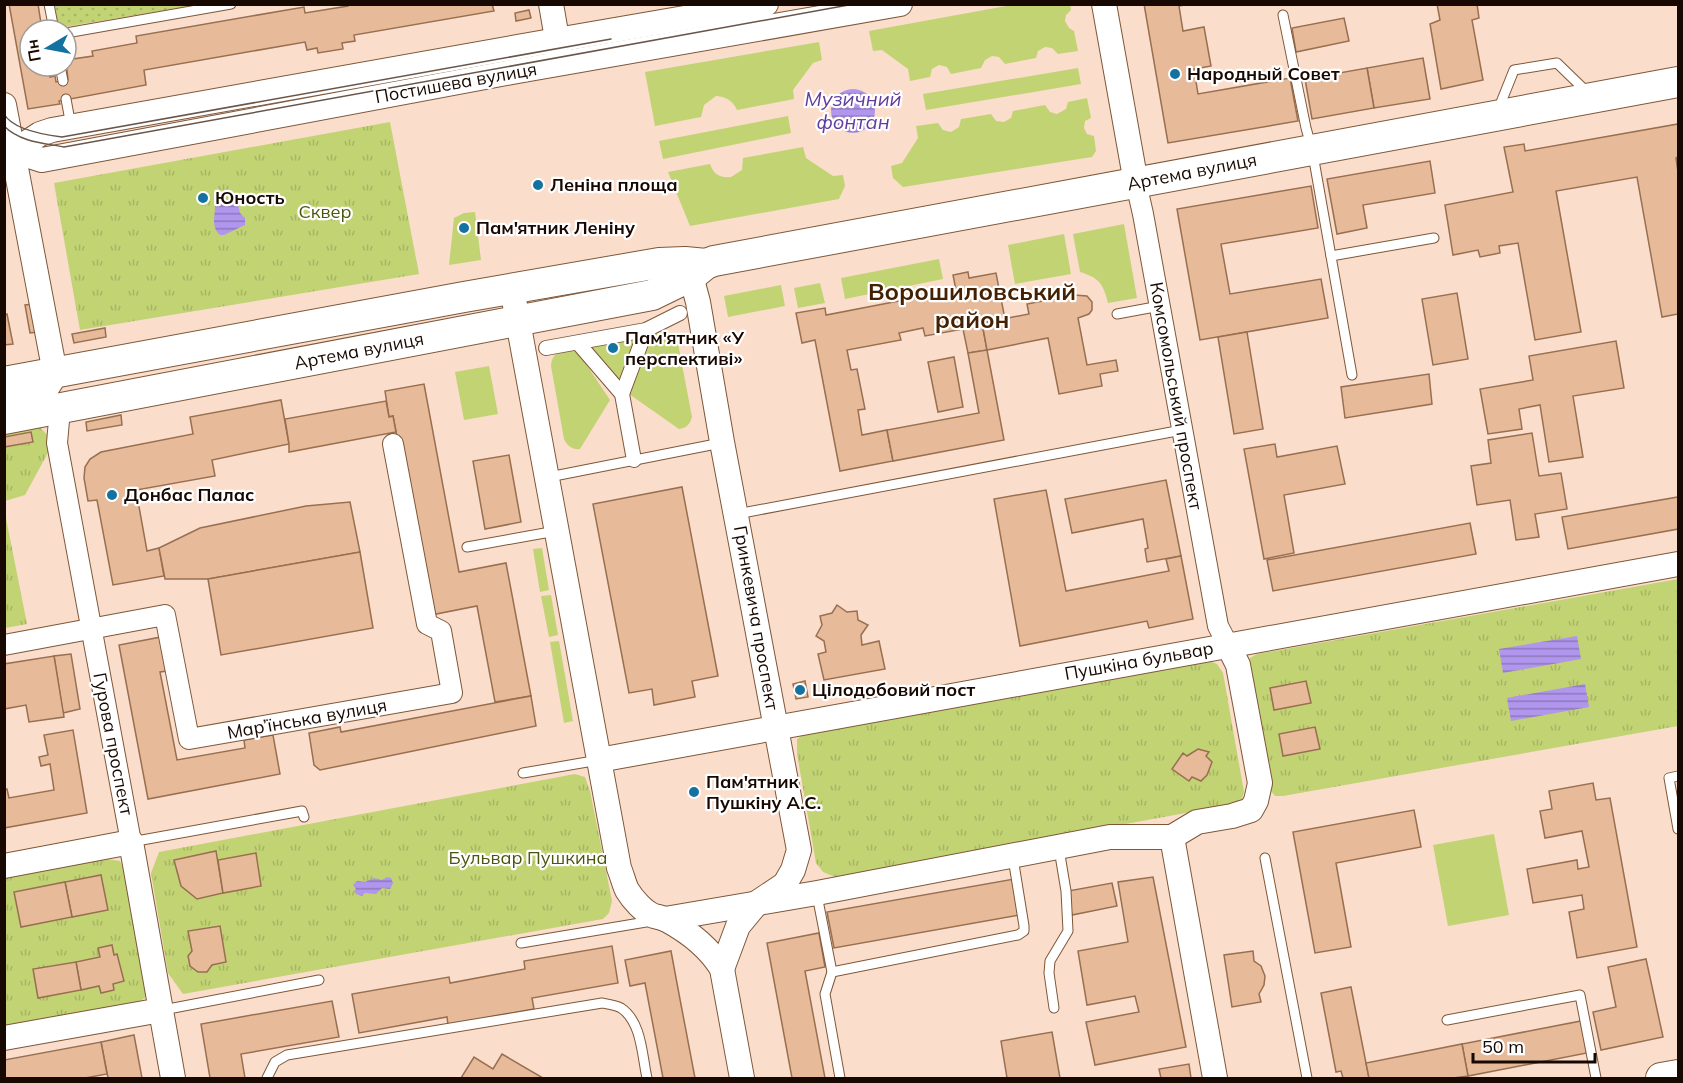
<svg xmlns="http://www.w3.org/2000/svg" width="1683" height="1083" viewBox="0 0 1683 1083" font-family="Mulish,sans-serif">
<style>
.grass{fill:#c2d374}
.park{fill:url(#park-tufts)}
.garden{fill:url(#garden-dots)}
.water{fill:url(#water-rules)}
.building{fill:#e7ba9a;stroke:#986f51;stroke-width:1.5}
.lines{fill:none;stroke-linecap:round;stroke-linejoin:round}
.service-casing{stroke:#7e5739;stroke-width:11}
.pedestrian-casing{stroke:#7e5739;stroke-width:16}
.minor-casing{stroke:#7e5739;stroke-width:22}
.tertiary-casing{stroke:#7e5739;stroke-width:26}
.primary-casing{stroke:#7e5739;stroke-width:32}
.service{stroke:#fff;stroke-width:9}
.pedestrian{stroke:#fff;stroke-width:14}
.minor{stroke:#fff;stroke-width:20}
.tertiary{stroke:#fff;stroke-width:24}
.primary{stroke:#fff;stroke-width:30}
.tram{stroke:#69554a;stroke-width:1.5}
.poi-dot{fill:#1472a0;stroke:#fff;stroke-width:2}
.labels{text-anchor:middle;stroke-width:4.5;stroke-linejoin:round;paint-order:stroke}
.poi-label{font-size:18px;font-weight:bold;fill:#170801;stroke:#fff;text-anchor:start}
.street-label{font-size:18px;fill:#170801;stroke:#fff}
.park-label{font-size:18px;fill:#4c550d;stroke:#fff}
.water-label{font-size:20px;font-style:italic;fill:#613c9f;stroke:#fff}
.district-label{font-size:24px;font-weight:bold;fill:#442102;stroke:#fff}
</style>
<defs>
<pattern id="park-tufts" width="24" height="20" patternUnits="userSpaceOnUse" patternTransform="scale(1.5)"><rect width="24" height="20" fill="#c2d374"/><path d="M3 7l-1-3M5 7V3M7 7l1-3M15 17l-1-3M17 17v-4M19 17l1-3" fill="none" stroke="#a6b463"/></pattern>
<pattern id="garden-dots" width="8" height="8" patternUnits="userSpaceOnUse" patternTransform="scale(1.5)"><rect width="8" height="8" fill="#c2d374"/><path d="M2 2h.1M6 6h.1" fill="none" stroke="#a6b463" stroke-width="1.8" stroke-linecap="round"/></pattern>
<pattern id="water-rules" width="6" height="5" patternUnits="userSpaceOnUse" patternTransform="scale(1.5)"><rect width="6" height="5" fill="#b096ec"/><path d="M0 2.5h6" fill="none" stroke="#8e78bd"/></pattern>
</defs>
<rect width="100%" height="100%" fill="#fadecb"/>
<!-- grass -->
<g class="grass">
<polygon points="1017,4 1070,5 1071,10 1066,15 1065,21 1069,28 1074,31 1078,51 1058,54 1052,48 1045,47 1038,51 1036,58 1005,64 999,57 992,56 985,60 981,68 951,74 947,67 939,65 932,69 930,77 910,81 908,69 882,50 873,51 869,31"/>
<path d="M819 42 822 60 813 63 793 90 794 99 737 110C733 101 727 97 716 96L704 105 701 117 655 126 645 72Z"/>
<polygon points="1078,68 1081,84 926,110 923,94"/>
<polygon points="1087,98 1091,118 1085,121 1084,128 1087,134 1094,136 1096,151 1092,157 903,187 893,178 891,166 902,163 918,138 916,126 938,123 943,130 951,132 959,127 961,119 991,114 996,121 1004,122 1011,118 1013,111 1045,105 1050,112 1057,114 1066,109 1068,102"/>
<polygon points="788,116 791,133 663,159 659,141"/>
<path d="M803 147 806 158 833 176 843 175 845 186 839 199 690 226 668 172 710 164C714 175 720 178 731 177L742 170 743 158Z"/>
<polygon points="475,212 481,260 449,265 454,218 464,213"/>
<path d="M1124 224 1137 298 1108 303C1103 283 1099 278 1080 272L1073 234Z"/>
<polygon points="1064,234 1071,274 1015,284 1008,245"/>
<polygon points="939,259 943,279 845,299 841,278"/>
<polygon points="820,283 825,303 798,308 794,288"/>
<polygon points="781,285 785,306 728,317 724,296"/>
<path d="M668 332 677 338 692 417C690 424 687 428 679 429L629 394 648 348 646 336Z"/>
<polygon points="636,338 626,378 613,380 591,353 590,346"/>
<path d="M576 349 610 400 580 449C573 450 567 446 564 439L551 366C552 350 564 351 576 349Z"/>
<polygon points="489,366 498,414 464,420 455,372"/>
<polygon points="542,548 549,590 540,592 533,549"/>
<polygon points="551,595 558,635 549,637 541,596"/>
<polygon points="559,641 573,721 564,723 550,642"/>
<polygon points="1494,834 1509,915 1448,926 1433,845"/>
</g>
<!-- park -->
<g class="park">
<polygon points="390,122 419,274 80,330 54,183"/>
<polygon points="39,426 49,437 50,449 25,495 5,501 5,432"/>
<polygon points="4,508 27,624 5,628 4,628"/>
<polygon points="1678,579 1678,726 1283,796 1275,796 1270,790 1249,674 1250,658 1257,654"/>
<polygon points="1205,659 1217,664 1223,673 1244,792 1242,799 1235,804 835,877 823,872 816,863 797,754 797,739 808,731"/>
<polygon points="575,774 585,777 590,791 612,901 609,913 603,919 183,994 168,973 151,873 159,852"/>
<polygon points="106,859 120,861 125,872 147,988 145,998 135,1004 5,1028 5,878"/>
</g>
<!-- garden -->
<polygon class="garden" points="55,4 197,4 197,5 58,28"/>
<!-- water -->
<g class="water">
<circle cx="853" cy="111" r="22"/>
<path d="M220 198 237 201 240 213 245 218V225L224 235H220C210 226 216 214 215 202Z"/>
<polygon points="1577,636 1581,659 1503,673 1499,649"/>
<polygon points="1585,684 1589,707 1511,721 1507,698"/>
<polygon points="387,877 391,878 393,883 390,889 382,888 376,894 365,893 362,896 356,894 354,891 356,889 353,885 357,881 365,882 374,878 382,880"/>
</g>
<!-- building -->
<g class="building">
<polygon points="9,4 38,4 42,30 30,30 30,66 48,66 50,77 55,76 56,82 68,80 66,60 93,56 92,51 137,43 136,36 304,7 305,13 348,6 348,4 492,4 494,11 354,35 355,41 342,43 343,49 318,53 317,48 307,50 305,42 144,70 146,85 59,101 60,104 28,109"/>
<polygon points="1144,4 1190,4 1179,6 1183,31 1204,27 1211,66 1194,69 1198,94 1290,78 1298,121 1168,143"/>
<polygon points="1437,4 1477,4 1479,18 1472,20 1483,80 1441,89 1430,24 1440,20"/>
<polygon points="529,10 531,18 516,21 515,13"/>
<polygon points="1344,18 1349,41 1296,52 1292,28"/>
<polygon points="1423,58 1430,99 1374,108 1367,68"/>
<polygon points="1367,68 1374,108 1312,119 1305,79"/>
<polygon points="1678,124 1678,157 1676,158 1678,172 1678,314 1662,317 1637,177 1556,191 1581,332 1535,340 1518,243 1499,246 1500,253 1480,257 1478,250 1453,255 1445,205 1513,192 1504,147 1524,144 1525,151"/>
<polygon points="1430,161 1435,193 1363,205 1367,228 1337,234 1327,179"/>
<polygon points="1311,186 1318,228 1221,244 1230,294 1321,279 1328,318 1200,340 1177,209"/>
<polygon points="968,272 969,278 996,273 1005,319 982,323 987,350 968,353 963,329 925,336 923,328 899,333 901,340 847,350 851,370 857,369 865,409 858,410 862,435 887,430 893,461 840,471 815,340 802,343 796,313 825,308 826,315 956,290 953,275"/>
<polygon points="1457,293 1468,359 1433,365 1422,299"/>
<polygon points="1074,295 1087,296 1092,302 1092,310 1089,314 1078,318 1087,365 1116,360 1118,371 1100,374 1102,386 1059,394 1048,338 987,350 982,323 1029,314 1027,304"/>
<polygon points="34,304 38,332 30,333 25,305"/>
<polygon points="7,314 13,344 4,345 4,315"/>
<polygon points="105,328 106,337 74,343 72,334"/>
<polygon points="1247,332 1263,429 1234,434 1218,337"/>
<polygon points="1616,341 1624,388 1573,396 1583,457 1549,462 1540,405 1519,409 1522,429 1488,434 1480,389 1533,380 1529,356"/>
<polygon points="987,350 1004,440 893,461 887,430 979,413 968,353"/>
<polygon points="954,357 963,407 938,412 928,362"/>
<polygon points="1429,374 1432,404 1345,418 1341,387"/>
<polygon points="424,384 459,572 506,563 531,696 495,702 477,606 431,615 393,416 389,417 385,391"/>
<polygon points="281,400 289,444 212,460 215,476 136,490 147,551 159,548 164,576 113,585 97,500 88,501 84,478 85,467 90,459 101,452 193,434 190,417"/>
<polygon points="386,401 389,417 393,416 396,432 289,452 289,444 285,419"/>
<polygon points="121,415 122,425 87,431 86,422"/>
<polygon points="31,432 33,442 4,447 4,437"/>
<polygon points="1532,433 1539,476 1561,473 1567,509 1535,514 1539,537 1516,540 1510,500 1477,505 1471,466 1491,463 1488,440"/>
<polygon points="1275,444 1277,457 1337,446 1345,484 1284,495 1294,553 1264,559 1244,449"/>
<polygon points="509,455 521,522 485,529 473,461"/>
<polygon points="1166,480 1181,556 1147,562 1145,549 1148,548 1143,519 1072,533 1065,499"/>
<polygon points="682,487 718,676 692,681 695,697 654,705 652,689 629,693 593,504"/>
<polygon points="1046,490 1066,591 1169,571 1166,559 1181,556 1193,619 1149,628 1147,621 1020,646 994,499"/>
<polygon points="1678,497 1678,529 1568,549 1562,517"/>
<polygon points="350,502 360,552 208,579 165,579 159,548 200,528 306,506"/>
<polygon points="1470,523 1476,554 1273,591 1267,560"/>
<polygon points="360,552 373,628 221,655 208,579"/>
<polygon points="837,605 847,612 857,611 858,620 868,625 861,635 862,645 879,641 885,669 824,680 818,654 826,652 824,641 816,636 822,625 820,616 832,613"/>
<polygon points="161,637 167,671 160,672 177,760 245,748 244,740 273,735 280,774 148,799 119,645"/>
<polygon points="71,654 80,709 63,713 54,656"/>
<polygon points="54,656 64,717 29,722 26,705 4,709 4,664"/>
<polygon points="805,681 808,697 796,699 793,684"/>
<polygon points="1306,681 1311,703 1274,710 1270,688"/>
<polygon points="531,696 536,726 320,770 314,765 309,733 340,727 341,732"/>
<polygon points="1315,727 1320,749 1283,756 1279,734"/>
<polygon points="73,730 87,813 4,828 4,789 7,789 9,798 54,790 50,764 41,766 39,757 48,755 44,735"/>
<polygon points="1198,749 1209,752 1206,756 1212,762 1207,775 1201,781 1192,777 1189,781 1172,769 1183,753 1187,756"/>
<polygon points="1593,783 1596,800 1610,798 1637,947 1577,958 1569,912 1584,909 1582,895 1533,903 1527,869 1577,860 1578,869 1589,867 1582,831 1545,838 1540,811 1552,809 1549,791"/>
<polygon points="1414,810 1421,847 1336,863 1351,947 1315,953 1293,832"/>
<polygon points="216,851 223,893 197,899 181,886 174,860"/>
<polygon points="256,853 261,886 223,893 218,860"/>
<polygon points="101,875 108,910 72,917 65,882"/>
<polygon points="1153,877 1186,1047 1095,1065 1086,1022 1139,1012 1135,996 1087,1005 1078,951 1128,942 1118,882"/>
<polygon points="1014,879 1020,915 834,948 827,912"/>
<polygon points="65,882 72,917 21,927 14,892"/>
<polygon points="1112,883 1117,906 1072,915 1068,891"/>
<polygon points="220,926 226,962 212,965 207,972 198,972 190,966 188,956 192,951 188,931"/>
<polygon points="819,933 825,967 805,971 825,1078 792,1078 767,943"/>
<polygon points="112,945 114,955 117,954 124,981 113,984 114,990 101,993 99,986 81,990 76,962 100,957 98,948"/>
<polygon points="612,946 618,983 532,998 534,1009 448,1025 447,1017 359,1033 352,994 449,977 450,983 525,969 524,961"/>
<polygon points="671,951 679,994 695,1078 663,1078 645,983 630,986 625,960"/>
<polygon points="1253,951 1254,961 1261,966 1265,976 1264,985 1259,994 1261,1002 1232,1007 1224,955"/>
<polygon points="1646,959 1663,1037 1601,1050 1593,1012 1616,1007 1608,967"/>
<polygon points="76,962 81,990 38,998 33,969"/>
<polygon points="1351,987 1366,1063 1369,1078 1343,1078 1341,1071 1336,1072 1321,993"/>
<polygon points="332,1001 339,1037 241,1054 245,1078 210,1078 201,1024"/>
<polygon points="1581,1021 1587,1053 1468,1076 1462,1044"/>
<polygon points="1052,1032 1060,1078 1007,1078 1001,1041"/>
<polygon points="134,1035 142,1078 108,1078 101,1042"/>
<polygon points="101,1042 107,1074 85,1078 5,1078 4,1060"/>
<polygon points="1462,1044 1468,1076 1453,1078 1369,1078 1366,1063"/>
<polygon points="502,1054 543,1078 461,1078 474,1057 493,1069"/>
<polygon points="1189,1064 1191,1078 1161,1078 1159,1069"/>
</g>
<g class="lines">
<!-- service casing -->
<g class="service-casing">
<g id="service">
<polyline points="49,4 54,30"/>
<polyline points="1283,15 1306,128 1312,149 1352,375"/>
<polyline points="66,33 231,4"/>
<polyline points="60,66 63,81"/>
<polyline points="66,99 71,126"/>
<polyline points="1498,110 1514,70 1557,63 1589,94"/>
<polyline points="1331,256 1434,238"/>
<polyline points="1117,314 1160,306"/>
<polyline points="549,477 721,443"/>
<polyline points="737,514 1182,430"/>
<polyline points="467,547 556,531"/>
<polyline points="523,773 599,760"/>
<polyline points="1678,776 1669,778 1678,829"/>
<polyline points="131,842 302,811 304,817"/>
<polyline points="1265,858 1307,1078"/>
<polyline points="817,895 832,972 825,994 840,1078"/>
<polyline points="521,943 652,921"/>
<polyline points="832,972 1018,935 1024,931 1024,926 1013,858"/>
<polyline points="1054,1008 1049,973 1050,961 1068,931 1066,891 1059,849"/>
<polyline points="163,1010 319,980"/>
<polyline points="1447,1020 1580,995 1596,1078"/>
<path d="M267 1078 275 1062 287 1055 602 1003C608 1004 616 1005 621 1008 642 1022 642 1056 647 1078"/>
</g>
</g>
<!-- pedestrian casing -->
<g class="pedestrian-casing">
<g id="pedestrian">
<polyline points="578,343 622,394 634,460"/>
<polyline points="546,348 646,330 680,313"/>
<polyline points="622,394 646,330"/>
</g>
</g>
<!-- minor casing -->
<g class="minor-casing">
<g id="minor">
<polyline points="1136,183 1143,214 1218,626 1228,645"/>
<polyline points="60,409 57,443 131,842"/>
<polyline points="4,645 165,615 189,739 452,693 441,631 427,624 393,444"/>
</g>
</g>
<!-- tertiary casing -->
<g class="tertiary-casing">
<g id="tertiary">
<polyline points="551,4 560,56"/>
<polyline points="1104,4 1136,183"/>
<path d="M4 105 55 373C47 396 29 404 7 408"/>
<polyline points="14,151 42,160 512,72 900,4"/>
<polyline points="14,151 40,134 52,130 557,40 766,4"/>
<polyline points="675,270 691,276 698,302 722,442 799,850 793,870 785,884 758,902 738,926 722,969"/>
<path d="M512 289 619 868C622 875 624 884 627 890 633 900 644 912 654 916 659 917 663 918 667 920 689 932 709 947 722 969L742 1078"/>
<polyline points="599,760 1678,564"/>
<polyline points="1172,837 1215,1078"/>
<polyline points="4,866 131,842 173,1078"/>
<polyline points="665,919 817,893 1110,837 1172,837 1197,822 1232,816 1251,810 1256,801 1260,783 1238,665 1228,645"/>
<polyline points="4,1038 161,1010"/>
</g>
</g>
<!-- primary casing -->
<g class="primary-casing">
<g id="primary">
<polyline points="4,382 464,297 659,263 685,262 706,264"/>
<polyline points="4,419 652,295 691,276 706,264 714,261 1678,82"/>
<polyline points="1661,1078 1678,1075"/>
</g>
</g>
<!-- service -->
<use href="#service" class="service"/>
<!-- pedestrian -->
<use href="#pedestrian" class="pedestrian"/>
<!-- minor -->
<use href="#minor" class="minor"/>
<!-- tertiary -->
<use href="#tertiary" class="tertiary"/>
<!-- primary -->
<use href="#primary" class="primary"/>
<!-- tram -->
<g class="tram">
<path d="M4 114C13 130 46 135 62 137L611 39"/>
<path d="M4 126C20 142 43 143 64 147L854 4"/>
</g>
</g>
<!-- markers -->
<g class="poi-dot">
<circle cx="1175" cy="74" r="6"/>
<circle cx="538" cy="185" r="6"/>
<circle cx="203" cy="198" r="6"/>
<circle cx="464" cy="228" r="6"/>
<circle cx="613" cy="348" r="6"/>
<circle cx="112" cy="495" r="6"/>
<circle cx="800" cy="690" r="6"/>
<circle cx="694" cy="792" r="6"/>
</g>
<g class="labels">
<!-- poi labels -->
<g class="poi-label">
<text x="1187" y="80">Народный Совет</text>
<text x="550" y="191">Леніна площа</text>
<text x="215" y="204">Юность</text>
<text x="476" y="234">Пам'ятник Леніну</text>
<text x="625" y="344">Пам'ятник «У<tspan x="625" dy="21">перспективі»</tspan></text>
<text x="124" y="501">Донбас Палас</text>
<text x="812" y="696">Цілодобовий пост</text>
<text x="706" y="788">Пам'ятник<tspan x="706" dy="21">Пушкіну А.С.</tspan></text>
</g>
<!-- street labels -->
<g class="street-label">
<text transform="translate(456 83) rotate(-10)" y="6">Постишева вулиця</text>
<text transform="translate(1192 172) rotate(-11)" y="6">Артема вулиця</text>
<text transform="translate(359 351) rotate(-11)" y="6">Артема вулиця</text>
<text transform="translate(1176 396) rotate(80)" y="6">Комсомольський проспект</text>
<text transform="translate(756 618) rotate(80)" y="6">Гринкевича проспект</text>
<text transform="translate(1139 661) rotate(-10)" y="6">Пушкіна бульвар</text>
<text transform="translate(307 719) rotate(-10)" y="6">Мар’їнська вулиця</text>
<text transform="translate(113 744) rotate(79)" y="6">Гурова проспект</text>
</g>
<!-- park labels -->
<g class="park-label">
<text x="325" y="218">Сквер</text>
<text x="528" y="864">Бульвар Пушкина</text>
</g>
<!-- water labels -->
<g class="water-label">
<text x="853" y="106">Музичний<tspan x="853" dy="23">фонтан</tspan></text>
</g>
<!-- district labels -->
<g class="district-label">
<text x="972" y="300">Ворошиловський<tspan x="972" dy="28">район</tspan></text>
</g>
</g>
<!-- border -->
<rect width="1683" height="1083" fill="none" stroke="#170801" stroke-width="12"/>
<!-- north arrow -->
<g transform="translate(48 48) rotate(260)"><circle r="28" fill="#ffffff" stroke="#a29c99" stroke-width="1.5"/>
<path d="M0-4.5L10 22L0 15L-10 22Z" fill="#1472a0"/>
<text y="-9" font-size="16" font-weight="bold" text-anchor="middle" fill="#170801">Пн</text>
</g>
<!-- scale -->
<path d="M1473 1053v9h122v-9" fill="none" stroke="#170801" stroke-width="3"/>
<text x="1482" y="1053" font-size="18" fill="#170801" stroke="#ffffff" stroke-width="4.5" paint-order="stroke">50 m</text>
</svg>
